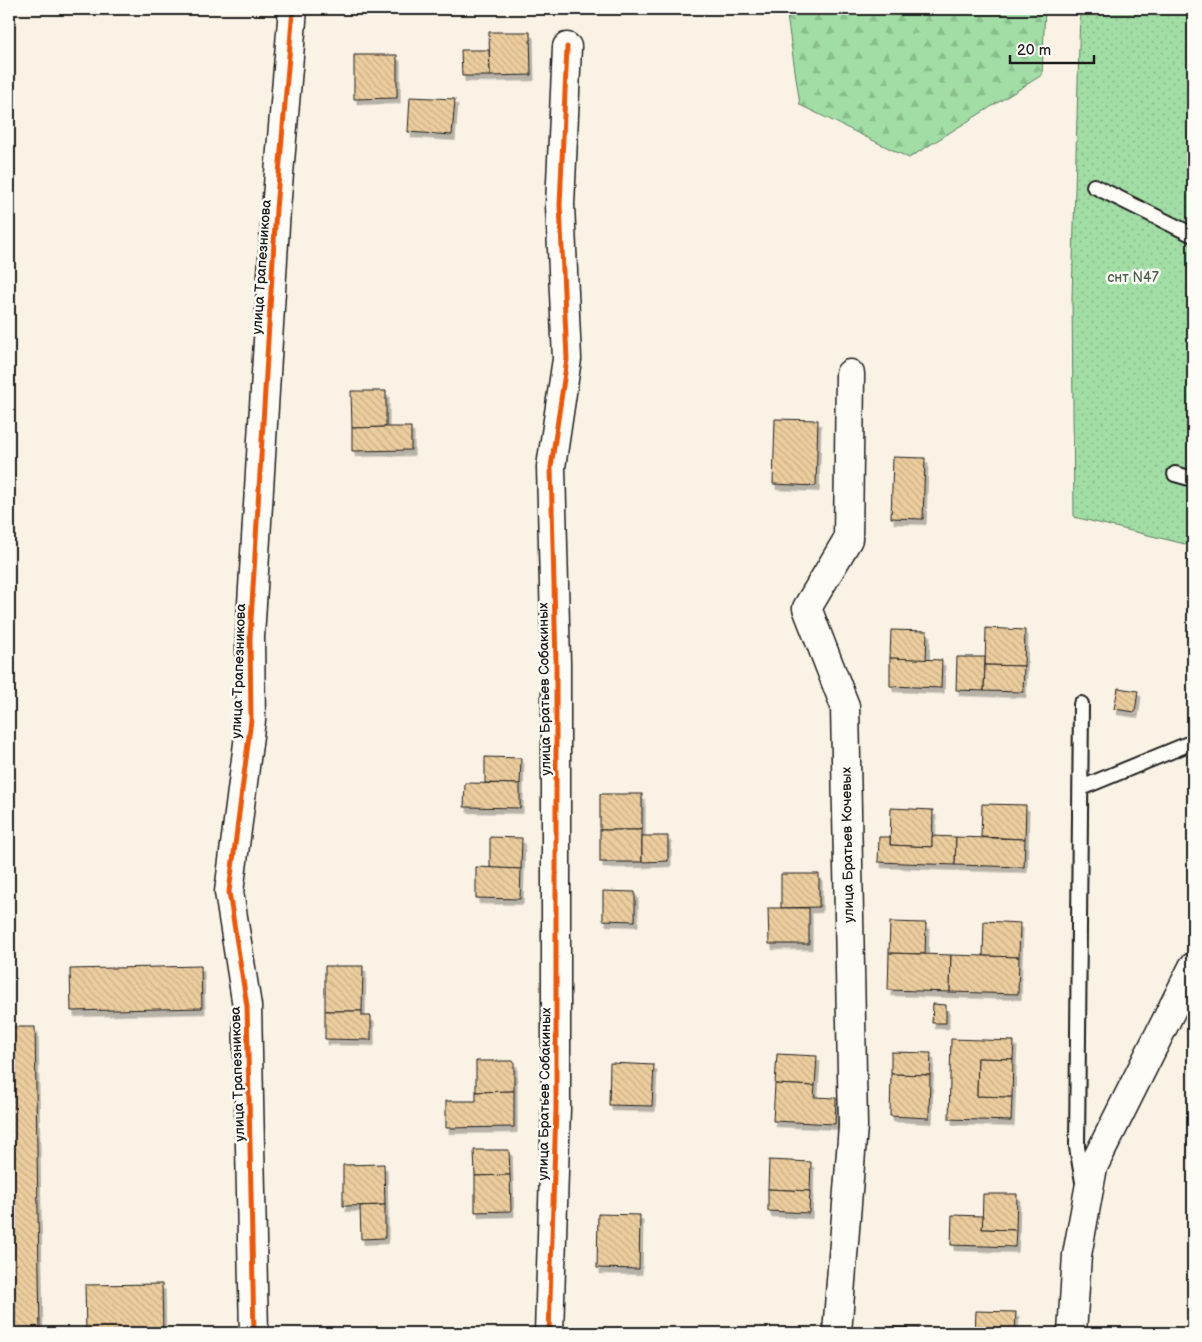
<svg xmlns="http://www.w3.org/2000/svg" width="1202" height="1342" viewBox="0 0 1202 1342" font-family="'Balsamiq Sans',sans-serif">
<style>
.green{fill:url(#green-dots);stroke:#5e7c60}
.forest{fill:url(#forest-firs);stroke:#5e7c60}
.building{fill:url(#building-back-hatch);stroke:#1c1c1c;filter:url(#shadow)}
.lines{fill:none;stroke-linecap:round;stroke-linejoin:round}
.lane-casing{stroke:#1c1c1c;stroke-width:18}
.street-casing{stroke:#1c1c1c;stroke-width:31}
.secondary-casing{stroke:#1c1c1c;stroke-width:31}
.lane{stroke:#fdfcf7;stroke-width:14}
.street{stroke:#fdfcf7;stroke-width:28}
.secondary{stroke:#fdfcf7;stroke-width:28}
.cycleway-casing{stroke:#fdfcf7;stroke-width:8}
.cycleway{stroke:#e8590c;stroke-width:5}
.labels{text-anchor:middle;stroke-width:5;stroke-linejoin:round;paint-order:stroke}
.street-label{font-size:14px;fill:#1c1c1c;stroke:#fdfcf7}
.park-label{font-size:14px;fill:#4b604c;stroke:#fdfcf7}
</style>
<defs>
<pattern id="green-dots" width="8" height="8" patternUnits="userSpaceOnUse" patternTransform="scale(1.25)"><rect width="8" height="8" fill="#a1dda4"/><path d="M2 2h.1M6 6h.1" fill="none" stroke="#8abd8d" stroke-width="1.8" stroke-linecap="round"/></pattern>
<pattern id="forest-firs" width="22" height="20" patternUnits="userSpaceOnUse" patternTransform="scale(1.25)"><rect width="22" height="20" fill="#a1dda4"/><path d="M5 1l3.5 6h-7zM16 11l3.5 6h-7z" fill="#8abd8d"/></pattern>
<pattern id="building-back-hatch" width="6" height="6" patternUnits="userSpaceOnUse" patternTransform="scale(1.25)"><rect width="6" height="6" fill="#eccd9e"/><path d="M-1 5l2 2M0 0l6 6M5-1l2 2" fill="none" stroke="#caaf88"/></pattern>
<filter id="shadow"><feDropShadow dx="3" dy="5.5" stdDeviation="0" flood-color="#0004"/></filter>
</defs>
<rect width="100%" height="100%" fill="#faf3e5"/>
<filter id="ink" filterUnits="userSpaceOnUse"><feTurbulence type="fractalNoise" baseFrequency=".02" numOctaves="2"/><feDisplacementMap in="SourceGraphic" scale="10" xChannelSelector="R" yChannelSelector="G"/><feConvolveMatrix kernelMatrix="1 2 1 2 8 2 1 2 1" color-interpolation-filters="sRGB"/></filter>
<g filter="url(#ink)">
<!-- green -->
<polygon class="green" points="1080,9 1193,9 1193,546 1074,517 1072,298"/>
<!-- forest -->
<polygon class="forest" points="786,9 1045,9 1042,75 909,158 800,105"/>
<!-- building -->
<g class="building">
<polygon points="489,32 530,32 531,75 490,76"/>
<polygon points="461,50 489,50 490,76 462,76"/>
<polygon points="354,55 397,55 397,98 354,99"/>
<polygon points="410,97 455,99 452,135 408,132"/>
<polygon points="351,391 386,391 386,427 352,428"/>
<polygon points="775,419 818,420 816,486 773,484"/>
<polygon points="386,427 411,427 411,450 352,451 352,428"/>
<polygon points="893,457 925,458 923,519 891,518"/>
<polygon points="986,628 1025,630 1024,666 985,665"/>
<polygon points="891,630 927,631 926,660 890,658"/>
<polygon points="957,657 985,657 984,691 956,690"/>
<polygon points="890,658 942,660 941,688 890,686"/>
<polygon points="985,665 1024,666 1023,692 984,691"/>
<polygon points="1118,688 1138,691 1135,712 1114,709"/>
<polygon points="485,757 521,758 520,784 485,783"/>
<polygon points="465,783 520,784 520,808 464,807"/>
<rect x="600" y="794" width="42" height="36"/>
<polygon points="982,804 1026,805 1025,839 981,837"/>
<polygon points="891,808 933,810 932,847 890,845"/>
<rect x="600" y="830" width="42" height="32"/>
<polygon points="642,836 668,836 668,861 642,862"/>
<polygon points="932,836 956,837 955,865 878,862 879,837 890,837 890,845 932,847"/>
<polygon points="490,837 522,838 521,869 490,868"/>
<polygon points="956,837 1025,839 1024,867 955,865"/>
<polygon points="476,867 521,869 520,899 476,898"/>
<polygon points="781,874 819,874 819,907 781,908"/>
<polygon points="603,891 635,892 635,921 603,920"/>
<polygon points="768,908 809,908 809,944 769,944"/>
<polygon points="984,921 1020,923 1019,957 983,956"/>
<polygon points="890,922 926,923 925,954 889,953"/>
<polygon points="889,953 951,955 950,992 888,990"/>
<polygon points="951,955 1019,957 1018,994 950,992"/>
<polygon points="201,966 202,1008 71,1011 70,969"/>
<polygon points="325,966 363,966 362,1011 325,1011"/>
<polygon points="933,1004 946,1005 946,1023 932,1023"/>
<polygon points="325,1011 362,1011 362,1016 371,1016 371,1040 325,1039"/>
<polygon points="9,1027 35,1027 40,1333 9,1333"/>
<polygon points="951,1039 1014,1041 1013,1059 978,1058 977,1096 1012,1097 1011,1121 949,1119"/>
<polygon points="891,1052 931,1053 930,1075 891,1074"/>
<polygon points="777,1054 817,1056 815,1086 775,1084"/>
<polygon points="978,1058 1013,1059 1012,1097 977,1096"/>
<polygon points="476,1061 514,1061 514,1091 476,1092"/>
<polygon points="610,1063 654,1065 652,1106 609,1105"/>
<polygon points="891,1074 930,1075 929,1118 890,1116"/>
<polygon points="775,1084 815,1086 814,1097 836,1098 835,1124 773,1121"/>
<polygon points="514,1091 514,1127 446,1128 446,1101 476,1101 476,1092"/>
<polygon points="474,1150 509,1150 510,1175 475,1176"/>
<polygon points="769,1160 811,1162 810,1191 768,1189"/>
<polygon points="384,1164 385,1205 343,1206 343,1165"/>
<polygon points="510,1175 511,1211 475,1212 475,1176"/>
<polygon points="768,1189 810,1191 809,1213 768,1211"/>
<polygon points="983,1194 1017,1194 1016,1230 982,1229"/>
<polygon points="385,1205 385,1238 361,1239 360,1206"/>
<polygon points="598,1214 640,1215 639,1269 597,1268"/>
<polygon points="952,1215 983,1216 982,1229 1016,1230 1015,1247 951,1245"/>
<polygon points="162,1284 163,1333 86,1333 85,1285"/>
<polygon points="976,1311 1016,1312 1015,1333 975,1333"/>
<polygon points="885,1327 919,1328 919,1333 885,1333"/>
</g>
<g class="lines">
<!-- lane casing -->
<g class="lane-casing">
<g id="lane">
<polyline points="1094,186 1193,235"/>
<polyline points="1175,474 1193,479"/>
<polyline points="1081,704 1077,1147 1083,1182"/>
<polyline points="1081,788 1193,742"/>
</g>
</g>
<!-- street casing -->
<g class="street-casing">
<g id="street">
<polyline points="254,1333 247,1006 229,892 251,720 250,637 276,209 293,9"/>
<polyline points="549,1333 556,1108 556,663 551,467 567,359 560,205 567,47"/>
<polyline points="837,1333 853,1126 845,706 807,608 848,539 850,374"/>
</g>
</g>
<!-- secondary casing -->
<g class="secondary-casing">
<polyline id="secondary" points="1072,1333 1077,1255 1093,1167 1193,967"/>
</g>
<!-- lane -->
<use href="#lane" class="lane"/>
<!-- street -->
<use href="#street" class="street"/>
<!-- secondary -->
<use href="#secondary" class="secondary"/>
<!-- cycleway casing -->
<g class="cycleway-casing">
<g id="cycleway">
<polyline points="254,1333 247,1006 229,892 251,720 250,637 276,209 293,9"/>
<polyline points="549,1333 556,1108 556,663 551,467 567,359 560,205 567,47"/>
</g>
</g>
<!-- cycleway -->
<use href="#cycleway" class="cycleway"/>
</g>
</g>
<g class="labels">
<!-- street labels -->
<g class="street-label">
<text transform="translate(261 267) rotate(-86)" y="5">улица Трапезникова</text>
<text transform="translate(238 671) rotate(-88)" y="5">улица Трапезникова</text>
<text transform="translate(544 689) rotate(-91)" y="5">улица Братьев Собакиных</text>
<text transform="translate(847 845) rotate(-91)" y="5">улица Братьев Кочевых</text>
<text transform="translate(237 1074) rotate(-92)" y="5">улица Трапезникова</text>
<text transform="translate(544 1094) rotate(-89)" y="5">улица Братьев Собакиных</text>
</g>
<!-- park labels -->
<g class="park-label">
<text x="1133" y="282">снт N47</text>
</g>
</g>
<!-- margin -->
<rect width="1202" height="1342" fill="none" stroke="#fdfcf7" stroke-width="30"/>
<rect x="15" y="15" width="1172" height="1312" fill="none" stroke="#1c1c1c" stroke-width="2" filter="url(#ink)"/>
<!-- scale -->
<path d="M1010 55v8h84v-8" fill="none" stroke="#1c1c1c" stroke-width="2.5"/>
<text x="1017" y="55" font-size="15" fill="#1c1c1c" stroke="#fdfcf7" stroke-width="4" paint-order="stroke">20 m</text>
</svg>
